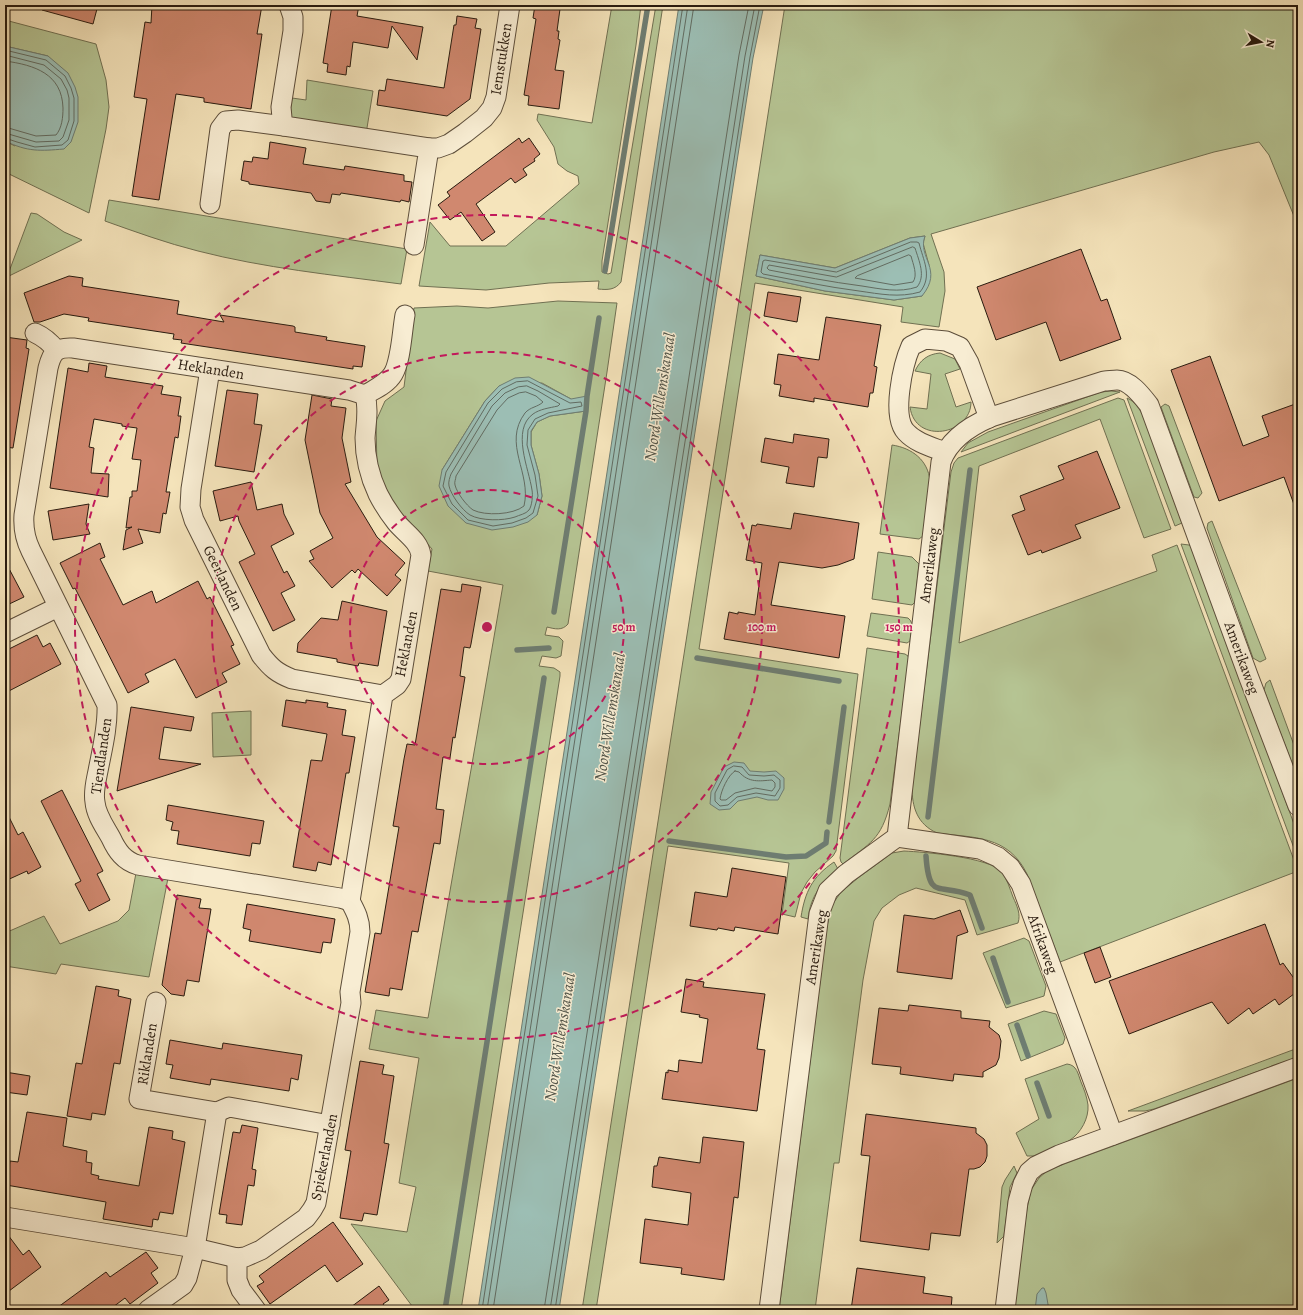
<svg xmlns="http://www.w3.org/2000/svg" width="1303" height="1315" viewBox="0 0 1303 1315" font-family="Alegreya,serif">
<style>
.green{fill:#b6c594;stroke:#707052;fill-rule:evenodd}
.water{fill:#9cbeb4;stroke:#6e7d72}
.lines{fill:none;stroke-linecap:round;stroke-linejoin:round}
.shore{stroke:#626c62;stroke-width:1}
.stream{stroke:#6e7d72;stroke-width:5.5}
.building{fill:#d0886f;stroke:#291b0f}
.minor-casing{stroke:#5c4d3a;stroke-width:21}
.minor{stroke:#f8edd3;stroke-width:19}
.ring{fill:none;stroke:#c2185b;stroke-width:2;stroke-dasharray:7 5}
.labels{text-anchor:middle;stroke-width:3;stroke-linejoin:round;paint-order:stroke}
.street-label{font-size:15px;fill:#291b0f;stroke:#f8edd3}
.water-label{font-size:16px;font-style:italic;fill:#515449;stroke:#f8edd3}
.centre{fill:#c2185b;stroke:#f8edd3;stroke-width:2}
.ring-label{font-size:12px;text-anchor:middle;font-weight:bold;fill:#c2185b;stroke:#f8edd3;stroke-width:3;stroke-linejoin:round;paint-order:stroke}
</style>
<rect width="100%" height="100%" fill="#f5e4bb"/>
<filter id="stains"><feTurbulence type="fractalNoise" baseFrequency=".005" numOctaves="4"/><feColorMatrix values="0 0 0 0 .2 0 0 0 0 .09 0 0 0 0 .02 0 0 0 .5 -.17"/></filter>
<radialGradient id="worn" r=".72"><stop offset=".6" stop-color="#630" stop-opacity="0"/><stop offset="1" stop-color="#630" stop-opacity=".3"/></radialGradient>
<!-- green -->
<g class="green">
<path d="M612 5H641L636 45 602 261V272L608 274 611 273 656 5H663L621 282C615 290 608 290 598 289L599 281 549 283 486 290 419 286 430 222 450 246H506L579 184 578 176 567 171 558 164 554 147 537 120 538 114 592 123Z"/>
<path d="M785 5H1295L1298 12V226L1269 155 1259 142 1214 152 931 234 944 272 945 291 939 327 901 322 903 307 755 283 699 649 858 674 836 851 833 856 815 872 807 882 801 893 795 917 782 914 789 863 668 846 596 1310H582ZM925 236 923 243 929 265 922 296 894 300 825 291 756 276 760 255 835 268 910 238Z"/>
<polygon points="5,20 96,44 106,80 109,107 106,129 89,213 5,172 5,141 15,146 48,56 5,46"/>
<polygon points="307,80 373,91 366,134 292,118 290,112 292,98 306,100"/>
<path d="M109 200 407 249 401 284C333 275 264 268 198 251 166 243 136 232 105 221Z"/>
<polygon points="31,213 37,214 64,232 82,240 7,277"/>
<path d="M558 301 617 303 607 372 568 624C562 631 555 629 547 627L545 635 559 637 563 641 561 656 556 658 542 656 539 666 554 668 560 672V676L461 1310H415L351 1224 407 1232 416 1187 399 1183 419 1058 369 1049 376 1010 428 1018 503 585 428 571 432 549 395 507 377 470 376 421 385 401 404 387 414 308 457 306 488 308ZM542 383 571 399 586 411 550 416 537 422 531 432V445L539 474 542 496 537 515 442 470 485 401 499 386Z"/>
<path d="M940 353 955 359 960 369 945 374 956 407 971 402C971 435 915 445 910 407L927 409 931 374 915 371C920 360 928 354 940 353Z"/>
<polygon points="1111,391 1120,392 961,452 968,443 988,432 1101,392"/>
<path d="M1118 398 1124 400 1171 529 1144 538 1100 419 979 466 959 643 1157 571 1152 555 1177 545 1298 871 1060 962 1027 874C1008 835 974 838 937 833 917 824 912 807 912 787L951 472 954 463 958 458Z"/>
<path d="M1127 398C1136 402 1139 409 1144 417L1182 523 1175 526Z"/>
<polygon points="1165,404 1169,406 1202,493 1198,498 1194,497 1161,407"/>
<path d="M892 445C912 448 928 460 930 481L923 536 919 539 880 534Z"/>
<polygon points="1212,521 1266,659 1260,662 1253,658 1207,528 1208,523"/>
<polygon points="1181,544 1189,545 1193,548 1298,835 1298,859"/>
<polygon points="878,552 912,557 919,564 915,602 912,605 872,599"/>
<path d="M871 613 908 618C915 623 911 633 910 641L907 643 867 636Z"/>
<path d="M867 648 905 654 908 656 909 659 890 804C881 840 870 843 843 864L841 862 840 858Z"/>
<polygon points="1270,680 1298,756 1298,779 1264,690 1266,683"/>
<polygon points="251,711 251,755 213,757 212,713"/>
<path d="M904 851C924 852 989 857 1002 872 1007 879 1010 889 1013 897 1017 906 1021 914 1018 923L977 935 965 900 916 888 899 895 882 908 874 921 863 980 839 1163H834L815 1310H779L827 926 832 905 841 892 858 878 892 853Z"/>
<path d="M834 862 838 869C821 885 811 894 808 919L801 917C805 892 812 877 834 862Z"/>
<polygon points="136,873 168,878 149,977 61,964 56,974 5,966 5,933 44,916 60,944 118,921 129,910"/>
<polygon points="1024,938 1029,941 1046,986 1044,996 1006,1008 983,953"/>
<polygon points="1044,1011 1056,1014 1065,1038 1063,1044 1021,1061 1008,1024"/>
<polygon points="1298,1048 1298,1056 1295,1058 1154,1109 1145,1111 1128,1111"/>
<path d="M1067 1064C1077 1065 1078 1074 1081 1082 1084 1089 1087 1097 1088 1105 1089 1118 1081 1133 1070 1140 1060 1147 1046 1151 1034 1156H1027L1016 1133 1039 1119 1025 1079Z"/>
<polygon points="1298,1078 1298,1310 1014,1310 1027,1208 1031,1190 1039,1178 1048,1170"/>
<polygon points="1014,1166 1017,1173 1010,1187 1004,1236 997,1243 1002,1187 1005,1180"/>
</g>
<!-- water -->
<g class="water">
<polygon points="679,5 764,5 753,58 559,1310 478,1310"/>
<path d="M5 46 48 56 68 73 75 87 78 97V122L71 142 64 149C40 151 28 152 5 141Z"/>
<path d="M925 236C917 258 944 269 922 296L894 300 825 291 756 276 760 255 835 268 910 238Z"/>
<polygon points="529,377 571,399 587,396 586,411 550,416 537,422 531,431 531,445 539,474 542,496 537,515 528,522 513,527 492,530 466,523 448,506 439,486 442,470 485,401 499,386 515,378"/>
<polygon points="734,762 744,763 750,771 764,772 776,771 784,778 784,789 778,800 768,800 757,797 738,801 730,809 719,810 710,804 711,792 724,767"/>
<polygon points="1042,1288 1044,1288 1046,1293 1049,1310 1035,1310 1037,1294"/>
</g>
<g class="lines">
<!-- shore -->
<g class="shore">
<polyline points="5,50 46,60 65,76 71,88 74,98 74,121 68,140 62,145 35,147 17,142 5,138"/>
<polyline points="5,55 44,65 61,79 67,90 69,98 69,120 63,137 59,141 36,142 5,133"/>
<path d="M5 61C35 65 62 74 63 108 63 117 62 128 56 135L36 136 5 127"/>
<path d="M911 242H917L919 243C923 260 933 276 920 292 899 298 880 294 859 291 827 287 795 280 763 274L761 272 763 261 765 260 836 272Z"/>
<path d="M913 247 915 248C919 261 926 276 917 287 899 293 881 289 862 286 831 282 800 276 769 270L767 268 769 265 836 277Z"/>
<path d="M909 255 911 256C913 264 918 275 913 282L894 285 855 278 857 276Z"/>
<polygon points="528,381 570,403 581,402 582,406 548,413 535,419 528,430 527,445 535,475 538,496 533,513 526,518 512,523 493,526 468,520 452,504 443,486 446,472 488,403 502,389 516,382"/>
<path d="M527 386 538 391 560 404 558 406C549 408 540 409 533 414 511 430 529 469 532 490 533 495 532 506 529 510 526 514 519 515 515 517 503 521 481 521 470 515 462 510 451 495 449 486 448 482 450 477 451 474L492 406 505 393 518 387Z"/>
<path d="M526 392 536 396 543 402C538 407 530 407 525 413 502 444 532 473 524 506 513 515 485 516 473 510 466 505 457 493 455 485 454 482 456 479 456 476L497 410 508 398 519 393Z"/>
<polygon points="734,766 742,767 749,775 764,776 774,775 780,780 780,788 775,796 756,793 737,797 728,805 720,806 715,801 715,793 727,770"/>
<path d="M735 771 739 772C749 783 759 781 772 780L775 783V787L772 791 755 788 735 793 726 800H721L720 799C721 791 728 775 735 771Z"/>
<polyline points="482,1310 683,5"/>
<polyline points="487,1310 688,5"/>
<polyline points="493,1310 694,5"/>
<polyline points="544,1310 739,55 749,5"/>
<polyline points="550,1310 745,56 755,5"/>
<polyline points="555,1310 750,57 760,5"/>
</g>
<!-- stream -->
<g class="stream">
<polyline points="605,271 648,5"/>
<polyline points="554,612 586,411 587,396 599,318"/>
<polyline points="517,650 549,648"/>
<polyline points="697,658 839,681"/>
<polyline points="928,817 970,470"/>
<polyline points="829,822 844,707"/>
<polyline points="669,841 786,857 806,856 826,843 827,832"/>
<path d="M926 856C929 901 939 883 970 895L982 928"/>
<polyline points="993,958 1008,1002"/>
<polyline points="1017,1025 1028,1056"/>
<polyline points="1037,1083 1049,1116"/>
<polyline points="445,1310 544,678"/>
</g>
</g>
<!-- building -->
<g class="building">
<polygon points="43,5 98,5 93,24 42,10"/>
<polygon points="152,5 262,5 257,34 262,34 251,109 204,102 204,98 176,94 159,200 132,196 147,99 134,97 145,22 151,23"/>
<polygon points="332,5 359,5 357,16 423,27 417,60 392,26 388,48 353,42 350,67 347,66 346,75 327,72 328,64 323,63"/>
<polygon points="535,5 555,5 560,9 557,31 559,31 558,39 560,40 555,70 564,71 559,109 528,105 529,96 524,95 536,19 533,18"/>
<polygon points="457,16 477,19 475,28 481,29 470,99 447,116 377,105 379,90 385,91 387,79 444,88 454,25 456,25"/>
<polygon points="519,138 522,143 529,138 540,154 534,159 535,161 523,169 527,175 515,183 511,178 476,204 495,232 482,241 461,212 450,220 438,205 450,196 447,192"/>
<polygon points="270,142 306,148 303,164 344,170 345,166 404,175 404,181 412,182 409,202 401,200 400,202 341,193 340,195 332,194 330,203 316,201 311,193 249,184 249,182 241,180 244,161 252,162 253,157 268,159"/>
<polygon points="1081,249 1101,301 1107,299 1121,339 1060,361 1046,322 996,340 977,287"/>
<polygon points="69,276 83,278 82,286 179,301 177,314 224,322 220,315 293,326 295,327 295,332 327,337 326,340 365,346 362,367 353,366 353,369 181,343 182,340 173,339 174,334 88,321 89,318 64,314 40,322 34,322 24,293"/>
<polygon points="768,292 801,297 797,322 764,316"/>
<polygon points="826,317 881,325 874,366 877,367 873,393 870,393 868,407 814,398 814,402 779,396 781,385 774,384 778,354 819,360"/>
<polygon points="5,337 27,340 26,348 29,349 13,448 5,447"/>
<polygon points="1210,356 1243,446 1269,436 1262,416 1298,403 1298,509 1296,510 1284,477 1219,501 1171,370"/>
<polygon points="89,363 107,366 105,377 163,386 161,394 181,397 178,416 181,416 178,438 175,437 166,492 170,492 166,514 163,513 160,533 138,529 143,543 123,550 126,530 132,527 126,528 130,497 132,497 132,491 137,491 141,460 132,459 137,428 122,426 122,424 94,419 89,447 94,448 91,473 109,474 108,497 50,488 68,368 88,372"/>
<polygon points="227,390 258,394 254,424 262,425 254,472 215,466"/>
<polygon points="312,395 332,399 331,406 346,408 342,438 351,482 345,484 377,537 405,563 395,575 401,580 387,596 358,569 355,573 352,570 332,588 309,561 314,559 310,551 333,538 320,513 305,440"/>
<polygon points="794,434 829,439 827,458 818,457 814,487 786,483 789,467 761,462 765,438 793,443"/>
<polygon points="1097,451 1120,508 1075,525 1081,538 1042,553 1041,550 1028,555 1012,515 1025,510 1020,496 1064,479 1058,466"/>
<polygon points="251,482 257,510 282,504 284,514 294,534 271,546 284,573 287,571 295,586 281,593 295,620 273,631 239,562 255,554 239,521 238,516 220,521 213,491"/>
<polygon points="89,504 86,524 90,534 53,540 48,511"/>
<polygon points="794,513 859,523 854,559 838,565 822,568 779,562 771,605 845,616 839,658 724,639 729,612 738,614 738,612 755,615 762,563 746,560 752,525 756,526 757,524 791,529"/>
<polygon points="100,543 105,557 100,559 123,605 152,591 156,603 198,581 207,599 210,597 234,645 231,646 240,664 222,673 227,682 196,698 175,659 145,674 149,682 128,693 75,588 73,589 60,563"/>
<polygon points="5,561 24,597 5,606"/>
<polygon points="462,584 481,587 471,644 470,648 464,647 460,676 465,677 455,738 453,737 450,758 443,757 436,809 444,810 440,844 434,843 418,932 412,931 402,990 390,988 389,996 365,992 375,933 381,934 399,827 393,826 404,759 407,744 415,745 441,589 461,592"/>
<polygon points="342,601 387,611 378,666 359,663 358,666 337,662 337,659 297,652 298,643 321,618 338,620"/>
<polygon points="37,635 43,647 50,643 61,664 5,693 5,651"/>
<polygon points="286,700 306,703 306,700 328,703 327,707 346,710 342,735 355,737 349,773 346,773 331,865 318,862 316,871 293,867 311,760 322,761 327,734 282,726"/>
<polygon points="131,707 194,717 191,731 164,727 159,759 201,764 117,791"/>
<polygon points="62,790 103,871 97,874 110,900 89,911 75,884 81,881 41,801"/>
<polygon points="168,805 264,821 260,844 252,843 250,856 177,844 179,831 171,830 173,822 166,820"/>
<polygon points="5,809 18,835 23,832 41,867 28,874 27,871 5,881"/>
<polygon points="732,868 786,877 778,934 735,927 734,931 718,928 717,930 690,926 695,892 727,897"/>
<polygon points="177,895 201,899 199,908 211,909 199,982 187,980 184,996 171,994 162,985"/>
<polygon points="247,904 335,919 331,943 323,942 321,953 249,941 251,930 243,928"/>
<polygon points="960,910 968,932 957,936 952,979 897,972 904,915 934,919"/>
<polygon points="1265,924 1280,965 1283,963 1298,984 1298,991 1279,1005 1275,999 1253,1014 1249,1008 1228,1024 1212,1002 1129,1034 1109,981"/>
<polygon points="1100,947 1111,977 1095,983 1084,953"/>
<polygon points="686,979 704,982 703,987 765,994 757,1049 765,1050 757,1111 662,1099 666,1072 668,1073 668,1070 678,1072 679,1060 702,1063 708,1019 699,1017 700,1015 681,1012"/>
<polygon points="96,986 119,990 118,996 131,999 120,1064 114,1063 105,1115 92,1113 91,1120 67,1116 76,1063 82,1064"/>
<polygon points="909,1005 961,1011 961,1018 990,1021 989,1027 999,1035 1001,1041 999,1058 996,1065 983,1072 983,1077 954,1074 953,1081 900,1074 901,1067 872,1064 879,1008 908,1011"/>
<polygon points="170,1040 222,1049 223,1043 302,1055 298,1080 291,1078 289,1091 211,1079 210,1085 170,1078 173,1065 166,1064"/>
<polygon points="360,1061 384,1065 382,1074 394,1076 384,1143 389,1144 377,1215 364,1213 362,1221 340,1218 351,1151 345,1150"/>
<polygon points="5,1072 30,1076 27,1095 5,1092"/>
<polygon points="27,1112 67,1118 63,1146 87,1151 86,1162 92,1163 91,1174 99,1176 98,1179 139,1186 149,1127 173,1131 172,1139 185,1142 173,1214 160,1212 158,1220 153,1219 152,1227 103,1219 106,1202 6,1185 10,1161 18,1162"/>
<polygon points="866,1114 976,1128 976,1133 984,1139 987,1145 987,1156 985,1162 980,1167 974,1169 969,1169 960,1236 931,1233 929,1250 860,1241 870,1156 861,1155"/>
<polygon points="242,1125 258,1128 252,1169 256,1170 254,1186 248,1185 242,1225 226,1223 227,1215 219,1214 233,1132 240,1133"/>
<polygon points="703,1137 744,1142 738,1198 734,1197 724,1280 681,1274 682,1268 640,1263 645,1219 688,1225 691,1193 652,1187 654,1166 657,1166 659,1157 700,1163"/>
<polygon points="333,1222 363,1264 337,1282 325,1265 270,1304 257,1286 264,1282 259,1276"/>
<polygon points="5,1231 23,1255 29,1250 41,1267 5,1294"/>
<polygon points="146,1252 158,1268 151,1273 158,1283 130,1304 125,1298 109,1310 54,1310 106,1272 110,1277"/>
<polygon points="857,1268 925,1277 923,1293 952,1297 951,1310 851,1310"/>
<polygon points="379,1286 389,1300 383,1304 387,1310 347,1310"/>
</g>
<g class="lines">
<!-- minor casing -->
<g class="minor-casing">
<g id="minor">
<polyline points="289,5 293,17 293,31 281,107 282,118 284,126 429,148 414,245"/>
<polyline points="429,148 438,148 449,144 465,133 484,118 492,108 496,97 510,5"/>
<polyline points="210,204 220,129 226,121 238,120 284,126"/>
<path d="M35 333C44 337 50 342 56 350"/>
<path d="M210 369 191 489 190 507 194 520 261 655C271 668 277 673 292 679L383 695"/>
<path d="M945 452C932 447 916 443 906 432 891 416 903 364 911 346L925 339 946 341 960 347 969 363 989 418"/>
<polyline points="5,633 58,607"/>
<polyline points="897,837 980,849 998,857 1010,867 1021,884 1113,1135"/>
<path d="M350 901 340 898 138 865C124 861 117 851 111 838 105 827 96 815 95 802 93 792 96 781 98 771 102 750 108 727 107 705L31 551C25 539 23 529 24 515L48 368C52 352 56 347 73 348L349 390 365 395C375 389 387 384 393 374 401 361 402 331 405 315"/>
<path d="M350 901 383 695 397 685 401 679 421 555C419 541 405 533 396 522 389 513 383 504 378 494 370 477 365 456 365 438 366 423 369 410 365 395"/>
<polyline points="156,1002 139,1099 217,1112 229,1107 330,1125"/>
<path d="M5 1217 195 1248 237 1258 245 1257 261 1250 306 1218 312 1210 316 1203 351 1003 350 992 360 932C360 920 356 912 350 901"/>
<polyline points="237,1258 237,1280 241,1290 256,1310"/>
<polyline points="148,1310 183,1285 187,1278 195,1248 217,1112"/>
<path d="M769 1310 819 914 828 891 846 874 897 837 941 462C949 439 970 426 991 417L1104 381C1108 381 1113 380 1117 380 1130 380 1142 396 1149 405L1249 678 1298 806"/>
<polyline points="1005,1310 1018,1202 1023,1184 1029,1172 1036,1166 1059,1155 1298,1067"/>
</g>
</g>
<!-- minor -->
<use href="#minor" class="minor"/>
</g>
<!-- distance rings -->
<g class="ring">
<circle cx="487" cy="627" r="137"/>
<circle cx="487" cy="627" r="275"/>
<circle cx="487" cy="627" r="412"/>
</g>
<g class="labels">
<!-- street labels -->
<g class="street-label">
<text transform="translate(501 59) rotate(-81)" y="5">Iemstukken</text>
<text transform="translate(211 369) rotate(9)" y="5">Heklanden</text>
<text transform="translate(929 565) rotate(-83)" y="5">Amerikaweg</text>
<text transform="translate(223 578) rotate(64)" y="5">Geerlanden</text>
<text transform="translate(406 644) rotate(-79)" y="5">Heklanden</text>
<text transform="translate(1242 658) rotate(70)" y="5">Amerikaweg</text>
<text transform="translate(101 756) rotate(-82)" y="5">Tiendlanden</text>
<text transform="translate(1043 944) rotate(70)" y="5">Afrikaweg</text>
<text transform="translate(816 947) rotate(-81)" y="5">Amerikaweg</text>
<text transform="translate(147 1054) rotate(-81)" y="5">Riklanden</text>
<text transform="translate(324 1157) rotate(-79)" y="5">Spiekerlanden</text>
</g>
<!-- water labels -->
<g class="water-label">
<text transform="translate(659 397) rotate(-81)" y="6">Noord-Willemskanaal</text>
<text transform="translate(609 717) rotate(-81)" y="6">Noord-Willemskanaal</text>
<text transform="translate(559 1037) rotate(-81)" y="6">Noord-Willemskanaal</text>
</g>
</g>
<circle cx="487" cy="627" r="6" class="centre"/>
<g class="ring-label">
<text x="624" y="631">50 m</text>
<text x="762" y="631">100 m</text>
<text x="899" y="631">150 m</text>
</g>
<!-- margin -->
<rect width="1303" height="1315" fill="none" stroke="#f5e4bb" stroke-width="20"/>
<rect x="6" y="6" width="1291" height="1303" fill="none" stroke="#291b0f" stroke-width="2"/>
<rect x="10" y="10" width="1283" height="1295" fill="none" stroke="#291b0f"/>
<!-- north arrow -->
<g transform="translate(1261 42) rotate(100)" stroke="#f8edd3" stroke-width="3" paint-order="stroke">
<path d="M0-3L7 15L0 10L-7 15Z" fill="#291b0f"/>
<text y="-6" font-size="11" font-weight="bold" text-anchor="middle" fill="#291b0f">N</text>
</g>
<rect width="100%" height="100%" filter="url(#stains)"/>
<rect width="100%" height="100%" fill="url(#worn)"/>
</svg>
